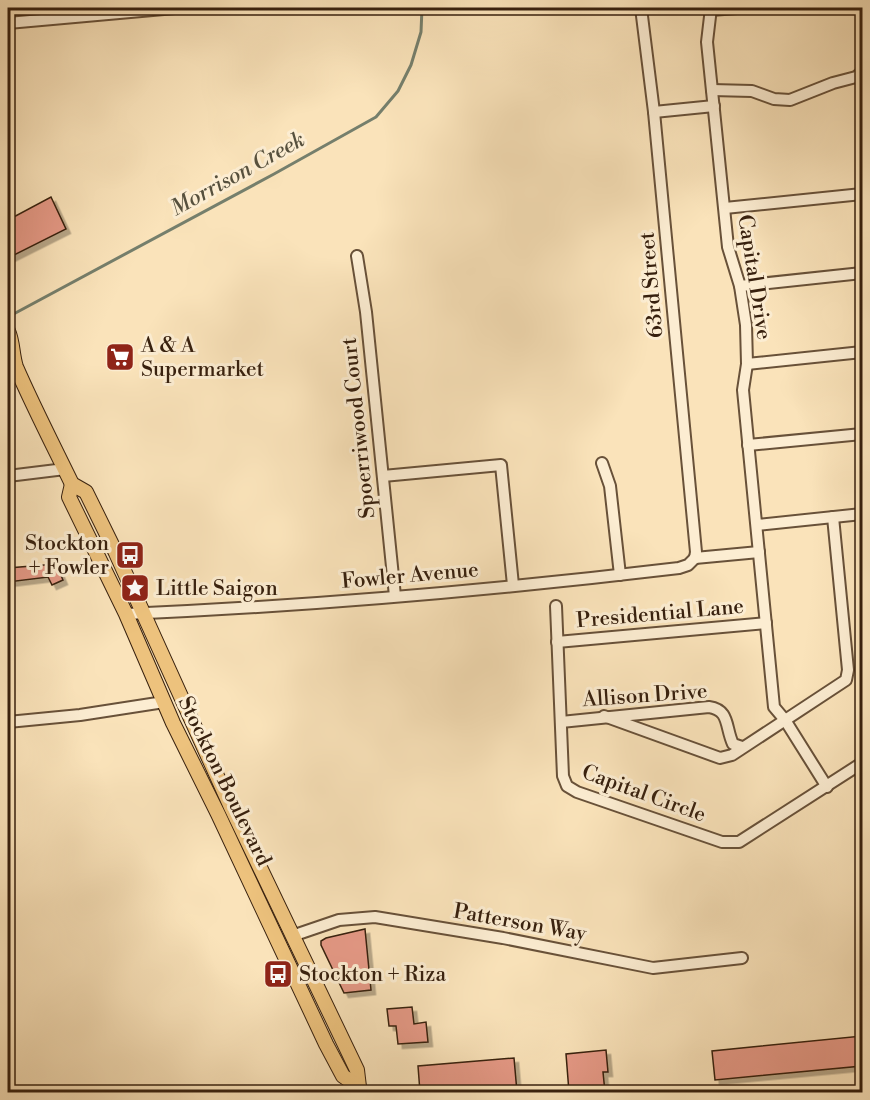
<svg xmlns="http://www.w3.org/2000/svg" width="870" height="1100" viewBox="0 0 870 1100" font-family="'Libre Bodoni',serif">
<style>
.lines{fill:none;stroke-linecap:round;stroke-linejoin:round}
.stream{stroke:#757f6c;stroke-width:3}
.building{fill:#e59986;stroke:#37200e;stroke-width:1.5;filter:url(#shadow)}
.minor-casing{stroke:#685139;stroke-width:14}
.major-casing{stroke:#37200e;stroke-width:16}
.minor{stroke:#fcedd2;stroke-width:10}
.major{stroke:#edc27d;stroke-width:14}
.labels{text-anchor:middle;stroke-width:6;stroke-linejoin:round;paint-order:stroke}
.street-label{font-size:21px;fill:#37200e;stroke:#fcedd2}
.poi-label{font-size:21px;fill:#37200e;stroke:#fcedd2;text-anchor:start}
.water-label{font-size:22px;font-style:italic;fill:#56503d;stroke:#fcedd2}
</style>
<defs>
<filter id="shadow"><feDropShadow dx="4.5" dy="4.5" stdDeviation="0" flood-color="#0004"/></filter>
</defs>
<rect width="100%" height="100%" fill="#fae3ba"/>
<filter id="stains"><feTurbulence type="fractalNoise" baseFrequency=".00333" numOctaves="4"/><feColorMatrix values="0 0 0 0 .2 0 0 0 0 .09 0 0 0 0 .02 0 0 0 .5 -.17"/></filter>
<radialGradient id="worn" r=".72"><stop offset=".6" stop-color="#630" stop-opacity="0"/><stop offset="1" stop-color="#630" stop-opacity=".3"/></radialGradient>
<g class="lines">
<!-- stream -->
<polyline class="stream" points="8,317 274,174 376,117 398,91 411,65 421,32 422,8"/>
</g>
<!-- building -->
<g class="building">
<polygon points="51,197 66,229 8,258 8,220"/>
<polygon points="56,564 63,580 52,585 48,577 8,582 8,568"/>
<polygon points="365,929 371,990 344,993 321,945 321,941 326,938"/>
<polygon points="412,1007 414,1024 426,1022 428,1042 398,1044 396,1026 389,1026 387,1009"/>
<polygon points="862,1036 862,1066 715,1080 712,1051"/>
<polygon points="606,1050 608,1072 603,1072 605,1092 569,1092 566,1054"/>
<polygon points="514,1058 517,1092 420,1092 418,1066"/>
</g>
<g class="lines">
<!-- minor casing -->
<g class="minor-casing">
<g id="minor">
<polyline points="641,8 654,112 696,552 695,558"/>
<polyline points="711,8 707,42 728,247 740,286 746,325 747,364 743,390 774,707 785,720 827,787"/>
<polyline points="711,10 737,8"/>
<polyline points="8,23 175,8"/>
<polyline points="712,90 752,91 774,99 790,100 833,83 856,77 862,72"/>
<polyline points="654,112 714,106"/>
<polyline points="725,208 862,194"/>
<polyline points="357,256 366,312 395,596"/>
<polyline points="740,286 862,273"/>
<polyline points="747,364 862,352"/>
<polyline points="748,445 862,434"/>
<polyline points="602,463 610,486 620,575"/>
<polyline points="8,476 65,469"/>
<polyline points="383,476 501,465 513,585"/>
<polyline points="757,525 862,514"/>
<polyline points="695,558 759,552"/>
<polyline points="556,606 563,776 567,786 577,792 722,842 739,842 862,763"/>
<path d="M126 614C311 606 495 590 679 568L688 565 695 558"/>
<polyline points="557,642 766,623"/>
<polyline points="604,716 720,758 732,755 846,680 848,670 833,517"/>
<polyline points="8,722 80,715 164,702"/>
<path d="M561 722 709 707C730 710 725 727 733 744L742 747"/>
<polyline points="292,936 339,920 375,917 503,938 653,968 742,958"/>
</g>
</g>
<!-- major casing -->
<g class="major-casing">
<g id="major">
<path d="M8 331C13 342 12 355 16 367 33 406 53 445 72 484L86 492 116 553 231 807 357 1070 359 1087 362 1092"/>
<polyline points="72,484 69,497 126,614 173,723 218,814 326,1044 343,1076 359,1087"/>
</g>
</g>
<!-- minor -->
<use href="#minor" class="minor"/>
<!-- major -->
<use href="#major" class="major"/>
</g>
<!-- icons -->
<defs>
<g id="supermarket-square" transform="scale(1.5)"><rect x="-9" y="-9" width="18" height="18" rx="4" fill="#8f2418" stroke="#fcedd2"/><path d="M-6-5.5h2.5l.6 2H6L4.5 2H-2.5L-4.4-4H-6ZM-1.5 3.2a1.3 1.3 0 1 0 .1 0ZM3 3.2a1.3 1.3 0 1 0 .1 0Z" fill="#fff"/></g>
<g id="bus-square" transform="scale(1.5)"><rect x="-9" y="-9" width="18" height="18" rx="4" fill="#8f2418" stroke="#fcedd2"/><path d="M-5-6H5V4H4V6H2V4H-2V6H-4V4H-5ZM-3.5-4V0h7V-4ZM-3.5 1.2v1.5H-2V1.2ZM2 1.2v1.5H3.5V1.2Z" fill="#fff"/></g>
<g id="sight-square" transform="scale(1.5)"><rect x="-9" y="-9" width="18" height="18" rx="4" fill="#8f2418" stroke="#fcedd2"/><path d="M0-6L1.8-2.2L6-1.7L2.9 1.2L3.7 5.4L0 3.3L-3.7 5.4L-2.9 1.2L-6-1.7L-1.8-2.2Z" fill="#fff"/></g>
</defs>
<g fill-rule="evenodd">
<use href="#supermarket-square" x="120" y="357"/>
<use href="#bus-square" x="130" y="555"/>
<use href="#sight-square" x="135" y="588"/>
<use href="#bus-square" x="278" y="974"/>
</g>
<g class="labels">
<!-- street labels -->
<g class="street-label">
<text transform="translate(755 277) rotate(81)" y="7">Capital Drive</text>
<text transform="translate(651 285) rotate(-95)" y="7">63rd Street</text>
<text transform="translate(358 428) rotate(-96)" y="7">Spoerriwood Court</text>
<text transform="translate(410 575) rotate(-5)" y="7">Fowler Avenue</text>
<text transform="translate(660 613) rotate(-5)" y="7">Presidential Lane</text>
<text transform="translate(645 695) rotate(-4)" y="7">Allison Drive</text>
<text transform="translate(225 781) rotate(64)" y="7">Stockton Boulevard</text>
<text transform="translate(644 793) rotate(20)" y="7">Capital Circle</text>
<text transform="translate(520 922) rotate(10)" y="7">Patterson Way</text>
</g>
<!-- poi labels -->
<g class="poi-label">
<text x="141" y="352">A &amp; A<tspan x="141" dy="24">Supermarket</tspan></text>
<text x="109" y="550" text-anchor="end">Stockton<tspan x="109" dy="24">+ Fowler</tspan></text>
<text x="156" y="595">Little Saigon</text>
<text x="299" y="981">Stockton + Riza</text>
</g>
<!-- water labels -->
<g class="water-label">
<text transform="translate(237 173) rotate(-29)" y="8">Morrison Creek</text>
</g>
</g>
<!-- margin -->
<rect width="870" height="1100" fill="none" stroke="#fae3ba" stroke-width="30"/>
<rect x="9" y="9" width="852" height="1082" fill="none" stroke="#37200e" stroke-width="3"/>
<rect x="15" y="15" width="840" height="1070" fill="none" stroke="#37200e" stroke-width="1.5"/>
<rect width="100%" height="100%" filter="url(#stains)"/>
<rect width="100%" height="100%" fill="url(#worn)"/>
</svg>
